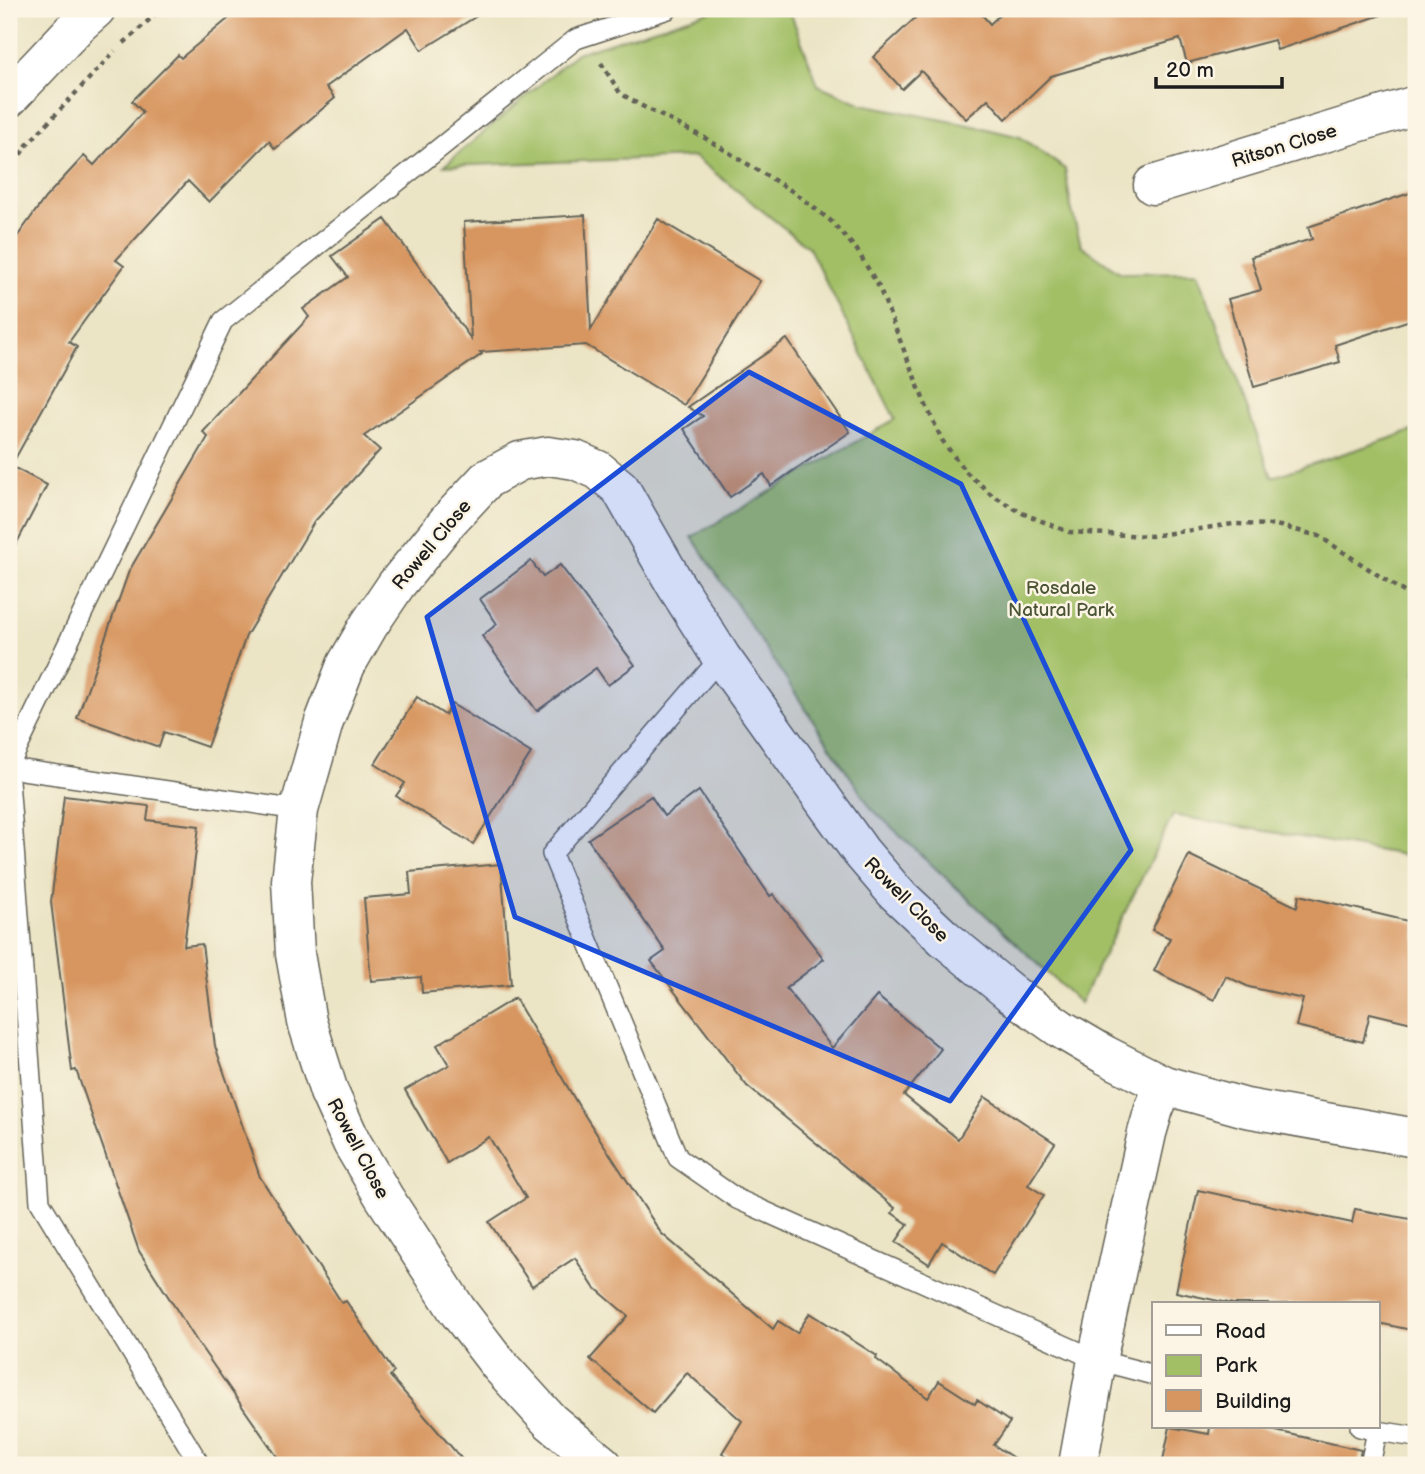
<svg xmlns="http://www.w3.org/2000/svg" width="1425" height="1474" viewBox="0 0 1425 1474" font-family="'Balsamiq Sans',sans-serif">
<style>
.green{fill:#a2bf66;stroke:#5f6e41;stroke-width:2}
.building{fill:#d7955f}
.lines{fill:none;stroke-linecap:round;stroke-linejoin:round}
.lane-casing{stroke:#646257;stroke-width:22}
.street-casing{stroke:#646257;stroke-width:41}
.secondary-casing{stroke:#646257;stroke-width:41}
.path{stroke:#646257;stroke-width:4.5;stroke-dasharray:5 5;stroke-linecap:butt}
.lane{stroke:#fff;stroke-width:19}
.street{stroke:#fff;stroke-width:38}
.secondary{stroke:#fff;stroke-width:38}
.marked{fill:#1d4ed8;fill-opacity:0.2;stroke:#1d4ed8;stroke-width:5;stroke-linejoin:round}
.labels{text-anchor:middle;stroke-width:5;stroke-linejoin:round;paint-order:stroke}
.street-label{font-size:19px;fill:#1c1c1c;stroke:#fcf5e5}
.park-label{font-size:19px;fill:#4b5536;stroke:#fcf5e5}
</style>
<rect width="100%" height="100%" fill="#fcf5e5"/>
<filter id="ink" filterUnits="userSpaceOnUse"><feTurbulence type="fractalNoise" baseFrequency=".0143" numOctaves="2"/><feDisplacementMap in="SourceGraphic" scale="14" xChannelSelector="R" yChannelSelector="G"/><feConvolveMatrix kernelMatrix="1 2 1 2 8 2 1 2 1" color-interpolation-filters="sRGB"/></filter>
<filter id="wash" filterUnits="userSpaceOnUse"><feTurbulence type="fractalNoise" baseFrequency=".00686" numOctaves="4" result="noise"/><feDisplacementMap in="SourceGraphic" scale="28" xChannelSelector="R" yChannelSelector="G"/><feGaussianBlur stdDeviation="1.57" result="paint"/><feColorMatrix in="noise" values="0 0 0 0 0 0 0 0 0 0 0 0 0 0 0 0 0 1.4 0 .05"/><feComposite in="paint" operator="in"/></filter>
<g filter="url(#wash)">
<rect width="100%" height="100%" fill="#ebe4c5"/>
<!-- green -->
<polygon class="green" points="717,9 789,9 818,85 862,104 979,127 1020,137 1065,169 1071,207 1081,245 1121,273 1198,272 1272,477 1416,430 1416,857 1173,815 1080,1003 871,808 692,537 895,419 809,248 695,157 444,166 577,53"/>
<g id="blocks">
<!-- building -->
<g class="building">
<polygon points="240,9 488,9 422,50 408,28 326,87 335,98 275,149 269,141 209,202 188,181 116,260 124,266 69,342 77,347 11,466 47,485 9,558 9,248 45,198 84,156 94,165 143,112 132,101 178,55 181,58"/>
<polygon points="925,9 977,9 990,24 1006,9 1380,9 1381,15 1277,50 1274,40 1187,63 1180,39 1051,76 1006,119 988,99 966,119 921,71 902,89 873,57"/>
<polygon points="1416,191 1416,318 1335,345 1340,362 1254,387 1228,299 1261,290 1251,257 1312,239 1308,227"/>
<polygon points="585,215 591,330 658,219 760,281 684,405 586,345 480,352 482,354 364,436 380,450 314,522 246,636 207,747 164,732 159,747 77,718 129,571 208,437 203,432 309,317 303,309 348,277 332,256 385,219 471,339 464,222"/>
<polygon points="787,339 850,432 771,486 764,474 730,497 684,429 703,416 688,407"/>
<polygon points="531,561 543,577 560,565 635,665 608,685 596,668 537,711 482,636 497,624 480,599"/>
<polygon points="417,697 445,715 452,704 531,753 473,844 396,796 405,783 375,764"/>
<polygon points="699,791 770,896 773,894 824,959 786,988 832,1048 877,996 941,1049 904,1095 958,1139 985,1097 1055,1143 1028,1185 1044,1195 993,1275 942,1242 929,1264 896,1242 908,1224 892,1213 895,1208 747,1086 651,961 665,951 588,839 651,796 664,816"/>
<polygon points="64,796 149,806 147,820 199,826 184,946 202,944 215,1046 260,1177 342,1303 346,1301 394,1372 390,1376 467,1465 283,1465 198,1343 139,1251 76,1070 72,1071 51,902"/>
<polygon points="1189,855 1297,907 1299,895 1416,923 1416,1024 1370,1013 1363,1042 1296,1026 1303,999 1249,987 1226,976 1214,1000 1154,971 1170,938 1152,930"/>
<polygon points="501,864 511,985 422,993 421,977 371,981 364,898 411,894 409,872"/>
<polygon points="515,998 580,1108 661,1233 773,1329 778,1321 797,1333 810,1313 877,1356 876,1359 928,1398 939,1381 975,1404 977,1400 1010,1422 994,1445 1024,1465 742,1465 722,1453 742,1421 687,1373 653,1413 590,1359 628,1316 593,1286 575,1258 532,1286 489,1222 526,1198 489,1137 447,1163 405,1090 449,1065 437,1045"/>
<polygon points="1198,1190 1352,1223 1355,1209 1416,1220 1416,1331 1378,1323 1378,1304 1233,1304 1176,1292"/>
<polygon points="1170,1427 1209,1434 1210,1427 1258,1427 1361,1450 1358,1465 1162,1465"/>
</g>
</g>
</g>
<g filter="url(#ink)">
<use href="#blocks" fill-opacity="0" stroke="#646257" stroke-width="2"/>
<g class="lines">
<!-- lane casing -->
<g class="lane-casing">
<g id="lane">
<polyline points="721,657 552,854 678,1158 737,1199 1097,1360 1154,1375"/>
<polyline points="9,766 223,321 576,39 668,9"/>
<polyline points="9,768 299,810"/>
<polyline points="9,780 40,1202 200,1465"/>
<polyline points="1360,1427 1377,1431 1416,1437"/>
<polyline points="1370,1465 1377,1431"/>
</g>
</g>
<!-- street casing -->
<g class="street-casing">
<g id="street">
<polyline points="1153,185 1416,105"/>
<polyline points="603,1465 550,1421 500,1366 457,1310 384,1197 352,1143 329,1092 307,1022 295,954 291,881 299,810 324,722 346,665 369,625 396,585 448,521 487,479 520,461 548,456 575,460 598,470 620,488 675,584 721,657 861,852 895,892 944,938 1013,995 1061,1029 1105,1055 1164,1085 1246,1108 1416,1138"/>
<polyline points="1078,1465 1097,1360 1147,1133 1154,1109 1164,1085"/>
</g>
</g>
<!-- secondary casing -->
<g class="secondary-casing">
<polyline id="secondary" points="9,98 79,24 96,9"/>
</g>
<!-- path -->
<g class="path">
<polyline points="550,9 556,17"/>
<polyline points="124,43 161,9"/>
<polyline points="601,63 620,93 638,104 705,138 795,193 831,221 857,250 879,287 924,401 942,440 964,470 992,495 1022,513 1069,532 1151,536 1233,524 1276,525 1319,536 1416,600"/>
<polyline points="9,171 27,145 115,51"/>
</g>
<!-- lane -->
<use href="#lane" class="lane"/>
<!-- street -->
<use href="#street" class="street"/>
<!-- secondary -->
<use href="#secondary" class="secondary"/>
</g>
</g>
<!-- marked area -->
<path class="marked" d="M749 372 961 484 1131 850 950 1101 515 917 427 617Z"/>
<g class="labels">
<!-- street labels -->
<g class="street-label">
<text transform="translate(1284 145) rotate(-17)" y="7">Ritson Close</text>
<text transform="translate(431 544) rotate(-50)" y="7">Rowell Close</text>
<text transform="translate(907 899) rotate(45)" y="7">Rowell Close</text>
<text transform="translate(359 1148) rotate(62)" y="7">Rowell Close</text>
</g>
<!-- park labels -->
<g class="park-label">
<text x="1061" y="594">Rosdale<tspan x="1061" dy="22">Natural Park</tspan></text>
</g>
</g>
<!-- margin -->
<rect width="1425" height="1474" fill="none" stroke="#fcf5e5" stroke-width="35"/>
<!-- legend -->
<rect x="1152" y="1302" width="228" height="126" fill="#fcf5e5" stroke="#a29e95" stroke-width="2"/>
<rect x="1166" y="1325" width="35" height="10" fill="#ffffff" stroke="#a29e95" stroke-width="2"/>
<text x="1215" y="1338" font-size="21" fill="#1c1c1c">Road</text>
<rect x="1166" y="1355" width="35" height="21" fill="#a2bf66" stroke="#a29e95" stroke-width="2"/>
<text x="1215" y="1372" font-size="21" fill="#1c1c1c">Park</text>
<rect x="1166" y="1390" width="35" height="21" fill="#d7955f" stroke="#a29e95" stroke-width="2"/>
<text x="1215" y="1408" font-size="21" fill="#1c1c1c">Building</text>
<!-- scale -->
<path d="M1156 77v10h126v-10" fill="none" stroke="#1c1c1c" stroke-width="3.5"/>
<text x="1166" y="77" font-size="21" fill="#1c1c1c" stroke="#fcf5e5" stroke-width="5" paint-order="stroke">20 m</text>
</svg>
